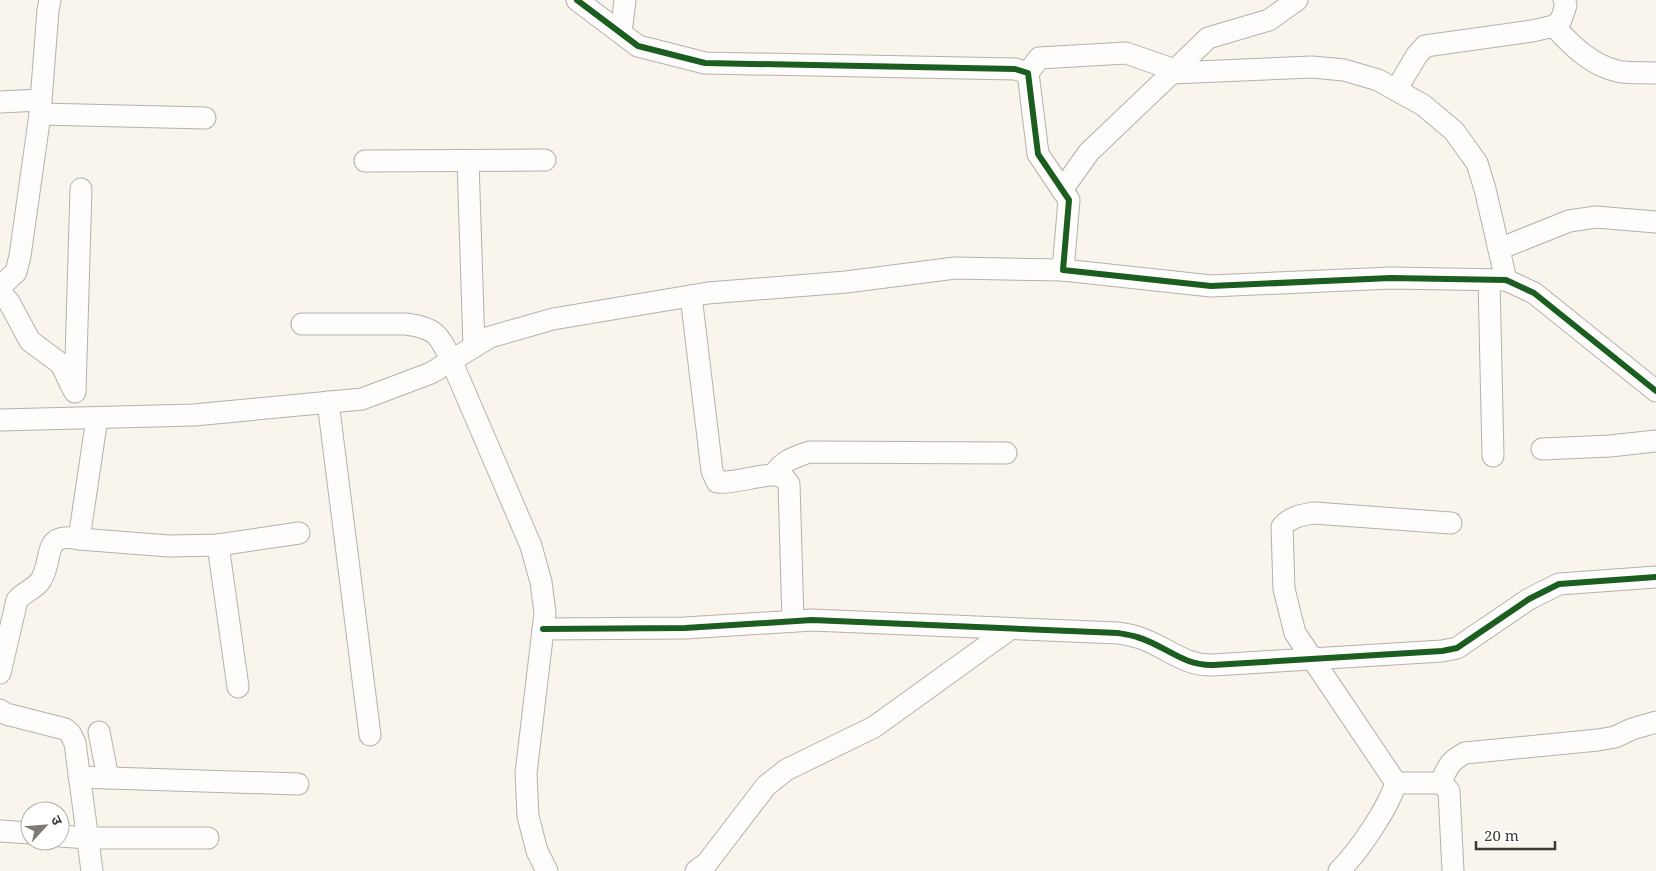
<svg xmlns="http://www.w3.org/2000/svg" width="1656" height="871" viewBox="0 0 1656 871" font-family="'Noto Serif','Noto Sans Devanagari',serif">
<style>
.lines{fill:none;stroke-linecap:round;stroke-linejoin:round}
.minor-casing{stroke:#b5b1ab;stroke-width:23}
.minor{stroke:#fefdfc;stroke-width:21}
.cycleway-casing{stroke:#fff;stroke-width:9}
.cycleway{stroke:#1b5e20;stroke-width:6}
</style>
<rect width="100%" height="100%" fill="#f9f4ec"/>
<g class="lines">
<!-- minor casing -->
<g class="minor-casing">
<g id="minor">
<polyline points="577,0 638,46 705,63 1015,69 1028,73 1038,154 1069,200 1063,270 1211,286 1391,278 1506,280 1534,293 1656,391"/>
<path d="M1554 26C1571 45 1591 65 1617 71 1629 74 1644 72 1656 73"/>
<polyline points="621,33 625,0"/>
<polyline points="1028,73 1039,58 1126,53 1175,70 1208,38 1269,20 1297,0"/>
<polyline points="1172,73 1312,67 1344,70 1378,80 1423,105 1454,131 1477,163 1485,189 1506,280"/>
<polyline points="1396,90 1417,55 1425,46 1532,31 1554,26 1561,20 1566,5 1564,0"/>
<polyline points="0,102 41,100"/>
<polyline points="40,114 205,118"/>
<polyline points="365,161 545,160"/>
<polyline points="468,161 474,347"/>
<polyline points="1062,190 1089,152 1175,70"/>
<polyline points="1499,249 1569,221 1596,217 1656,222"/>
<polyline points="1489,280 1493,456"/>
<polyline points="0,287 16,272 20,256 40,114 48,10 50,0"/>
<polyline points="0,292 9,302 30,341 61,364 73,389"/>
<path d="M691 296 712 471 717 482C734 485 773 469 784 478 786 480 787 482 789 484L793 621"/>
<path d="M302 324H406C436 328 439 335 451 360L531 546 541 582 545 613 526 773 528 816 537 851 547 871"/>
<polyline points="75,392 81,189"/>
<polyline points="328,402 370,735"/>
<polyline points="0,420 194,415 362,399 431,373 490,337 553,319 708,293 846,282 955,268 1063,270"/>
<polyline points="1542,449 1610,446 1656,441"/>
<path d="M774 474C784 460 793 458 809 452L1006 453"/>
<polyline points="79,539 97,418"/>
<polyline points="218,545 238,687"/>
<path d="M543 629 685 628 812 620 1118 633C1124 634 1131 635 1137 637 1165 645 1182 666 1213 665L1442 651 1457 648 1529 599 1559 584 1656 577"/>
<path d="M0 673 17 600C24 592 35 589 41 580 54 559 41 531 79 539L169 546 218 545 299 533"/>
<polyline points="0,710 6,714 65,729 70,733 75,743 92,871"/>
<polyline points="99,732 108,778"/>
<polyline points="79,777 298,784"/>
<polyline points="1396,783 1441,783 1449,791 1453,871"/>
<path d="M1441 783C1447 767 1450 761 1465 753L1598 740 1615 737 1632 729 1656 722"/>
<polyline points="0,831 30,833"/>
<polyline points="60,836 88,838 208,838"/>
<polyline points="696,871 707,863 766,786 786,770 874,727 1010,629"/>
<path d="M1339 871C1359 851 1387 810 1396 783L1295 633 1284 589 1282 527C1290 517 1301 515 1314 513L1451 523"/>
</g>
</g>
<!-- minor -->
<use href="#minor" class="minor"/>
<!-- cycleway casing -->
<g class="cycleway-casing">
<g id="cycleway">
<polyline points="577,0 638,46 705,63 1015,69 1028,73 1038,154 1069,200 1063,270 1211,286 1391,278 1506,280 1534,293 1656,391"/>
<path d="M543 629 685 628 812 620 1118 633C1124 634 1131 635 1137 637 1165 645 1182 666 1213 665L1442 651 1457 648 1529 599 1559 584 1656 577"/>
</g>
</g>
<!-- cycleway -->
<use href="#cycleway" class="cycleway"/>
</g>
<!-- north arrow -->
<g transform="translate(45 826) rotate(64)"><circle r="24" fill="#ffffff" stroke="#b2b0ae"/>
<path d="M0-4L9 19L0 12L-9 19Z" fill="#7f7b74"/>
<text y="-8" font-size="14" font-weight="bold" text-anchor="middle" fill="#3e3a34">उ</text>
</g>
<!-- scale -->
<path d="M1476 841v8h79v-8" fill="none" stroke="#3e3a34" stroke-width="2.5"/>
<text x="1484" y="841" font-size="15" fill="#3e3a34" stroke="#ffffff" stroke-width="4" paint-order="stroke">20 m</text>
</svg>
